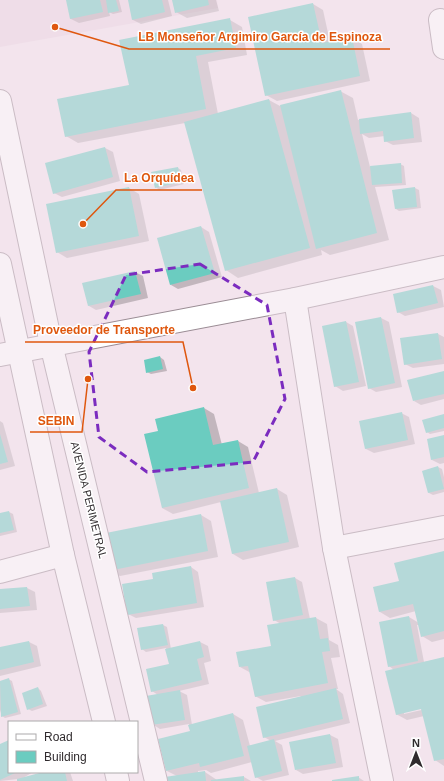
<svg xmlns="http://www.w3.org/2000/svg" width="444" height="781" viewBox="0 0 444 781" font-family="Helvetica,sans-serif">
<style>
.built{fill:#ebd6e2}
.shadow{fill:#0003;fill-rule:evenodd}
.building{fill:#6bccc0}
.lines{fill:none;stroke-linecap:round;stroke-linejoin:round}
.minor-casing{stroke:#9a8c94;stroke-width:24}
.tertiary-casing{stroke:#9a8c94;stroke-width:24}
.minor{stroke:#fff;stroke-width:22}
.tertiary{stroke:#fff;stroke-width:22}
.marked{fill:none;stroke:#7b2cbf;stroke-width:3;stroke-dasharray:8 5;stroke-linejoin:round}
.labels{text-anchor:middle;stroke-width:3;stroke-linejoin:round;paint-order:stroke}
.street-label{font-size:11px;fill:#2f2a2d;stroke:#fff}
.leader{fill:none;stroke:#df570e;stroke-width:1.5}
.callout-dot{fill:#df570e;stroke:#fff;stroke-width:1.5}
.callout-label{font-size:12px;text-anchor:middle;font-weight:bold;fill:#df570e;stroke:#fff;stroke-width:3;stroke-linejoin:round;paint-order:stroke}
</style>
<rect width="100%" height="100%" fill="#f3e4ed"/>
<!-- built -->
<polygon class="built" points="0,0 217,0 218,8 0,47"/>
<!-- shadow -->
<g class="shadow">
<polygon points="67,0 119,0 122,12 113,14 109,12 110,16 79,23 71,19"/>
<polygon points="129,0 168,0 172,16 141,24 133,20"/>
<polygon points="173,0 216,0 219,11 187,18 176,12"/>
<polygon points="313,4 323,10 330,42 352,38 362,44 370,81 277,101 266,95"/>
<polygon points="230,20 242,27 247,55 208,62 218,114 269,100 280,106 340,91 353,98 358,120 411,113 419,118 422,142 393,145 385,141 385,136 369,138 362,134 370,167 400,164 404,166 406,185 375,187 389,240 330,255 321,250 322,255 238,278 226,270 185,123 78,143 66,136 130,86"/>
<polygon points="105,148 113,152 120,181 62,197 54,193"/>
<polygon points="178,168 181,170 184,184 159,190 156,187"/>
<polygon points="129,188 139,194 149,241 67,258 57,252"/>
<polygon points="415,188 419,190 421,208 399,211 396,209"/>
<polygon points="201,227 209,232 222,277 178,289 171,285"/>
<polygon points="135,272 143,276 148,298 96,310 89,306 84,284"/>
<polygon points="433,286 441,290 444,307 405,316 398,312"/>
<polygon points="381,318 389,322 402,387 376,392 369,388 356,323"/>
<polygon points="346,322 353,326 366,386 343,391 335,386"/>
<polygon points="438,334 444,337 444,364 413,368 405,364"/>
<polygon points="160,357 164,360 167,371 151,374 147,372"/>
<polygon points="444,372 444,399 421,405 414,401"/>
<polygon points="204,408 214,414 222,445 238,441 248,447 259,493 277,489 287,495 299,547 243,560 233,554 221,502 173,514 162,508 159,432"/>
<polygon points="401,413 409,417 415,444 374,453 366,449 361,422"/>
<polygon points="444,415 444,431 430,434 427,432"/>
<polygon points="0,421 3,423 15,466 0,470"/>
<polygon points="444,436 444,463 440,464 432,460"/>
<polygon points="438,467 442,469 444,477 444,492 433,495 429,493 423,471"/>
<polygon points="9,512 13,514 17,532 0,536 0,514"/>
<polygon points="201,515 211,521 218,557 120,576 109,570"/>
<path d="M444 552V639L432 642 422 636 419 625H417L424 662 444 658V766L435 760 424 716 407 720 396 714 394 670 389 666 409 617 419 623 416 611 390 618 380 612 374 588 400 582ZM426 707V709L404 714V712Z"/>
<polygon points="191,567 198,572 204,607 136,618 128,614 154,580"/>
<polygon points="295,578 302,582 310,619 316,618 327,624 329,640 338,645 340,657 331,658 338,689 336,689 343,694 350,723 275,741 282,745 289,775 263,781 256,777 252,762 211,773 206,770 198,771 198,773 205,772 217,780 244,777 251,781 160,781 177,776 167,771 191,732 189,724 160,729 152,724 158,695 152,691 170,664 166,648 146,652 142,649 163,625 167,627 171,649 200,642 208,646 211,661 204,663 209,684 179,691 187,695 192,725 233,714 243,720 250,746 271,741 264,737 301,696 266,702 255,696 251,673 240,667 272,647 281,624 274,620"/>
<polygon points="27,588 35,592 37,610 0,613 0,590"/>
<polygon points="29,642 37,646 41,666 0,676 0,648"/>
<polygon points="8,679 12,681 21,714 5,718 2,716 0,710 0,682"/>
<polygon points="38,688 41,691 47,706 32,711 28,709"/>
<polygon points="330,735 338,739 343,767 303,774 296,770"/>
<polygon points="9,741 9,772 33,772 23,778 47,772 70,772 73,781 18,781 18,779 0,781 0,746"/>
<polygon points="358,777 364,781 333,781"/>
</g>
<!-- building -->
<g class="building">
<polygon points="66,0 100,0 103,12 70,19"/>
<polygon points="106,0 116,0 119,11 108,13"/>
<polygon points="128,0 162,0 165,12 132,20"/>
<polygon points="172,0 208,0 209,5 175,13"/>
<polygon points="313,3 322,43 352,37 360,76 265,96 248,17"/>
<polygon points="230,18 236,48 196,56 206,109 65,137 57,99 129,85 119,40"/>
<polygon points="341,90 377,233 316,249 280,105"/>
<polygon points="269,99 310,248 225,271 184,122"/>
<polygon points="411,112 414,138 384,142 383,131 360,134 359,119"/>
<polygon points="105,147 113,177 53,194 45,163"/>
<polygon points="401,163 402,183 372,185 370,166"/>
<polygon points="178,167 181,182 155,188 151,172"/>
<polygon points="129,187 139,236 56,253 46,204"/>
<polygon points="415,187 417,207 395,209 392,190"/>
<polygon points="201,226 215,273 170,285 157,238"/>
<polygon points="135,271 141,294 88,306 82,283"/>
<polygon points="433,285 438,303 397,313 393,294"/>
<polygon points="381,317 395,383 368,389 355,322"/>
<polygon points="346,321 359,382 334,387 322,326"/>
<polygon points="438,333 442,359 404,365 400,338"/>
<polygon points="160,356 163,369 146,373 144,360"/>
<polygon points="444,371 444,394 413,401 407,380"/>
<polygon points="204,407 213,445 238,440 249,488 162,508 144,434 158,431 155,419"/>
<polygon points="402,412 408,440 365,449 359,421"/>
<polygon points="444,414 444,428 426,433 422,420"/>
<polygon points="0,434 8,462 0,464"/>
<polygon points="444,435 444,457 431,460 427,439"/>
<polygon points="438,466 444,489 428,493 422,471"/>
<polygon points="277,488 289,542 232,554 220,501"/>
<polygon points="9,511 14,530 0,533 0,513"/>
<polygon points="201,514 208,551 108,571 101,534"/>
<polygon points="444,551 444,631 421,637 413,604 379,612 373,587 399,581 394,563"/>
<polygon points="191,566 197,603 127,615 122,584 153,579 152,573"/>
<polygon points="295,577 303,615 273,621 266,582"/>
<polygon points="27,587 30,606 0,609 0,589"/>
<polygon points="409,616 418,661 388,667 379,622"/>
<polygon points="316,617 320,639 328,638 330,651 322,652 328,683 255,697 248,666 239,667 236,652 271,646 267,625"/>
<polygon points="163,624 168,645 141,650 137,628"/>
<polygon points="29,641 34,662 0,670 0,647"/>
<polygon points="200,641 204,657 197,659 202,680 151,692 146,669 169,664 165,649"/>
<polygon points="444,657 444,759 434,761 421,709 396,715 385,671"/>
<polygon points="9,678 18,712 1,717 0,681"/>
<polygon points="38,687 43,704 27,710 22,693"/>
<polygon points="336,688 343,719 263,738 256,707"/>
<polygon points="180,690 185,720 151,725 146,696"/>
<polygon points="233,713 244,756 200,767 199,763 166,771 158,739 190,731 188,725"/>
<polygon points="330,734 336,763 295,770 289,742"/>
<polygon points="274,739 282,771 255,778 247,746"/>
<polygon points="9,740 9,772 17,772 0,780 0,744"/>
<polygon points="205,771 206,781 159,781 158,778"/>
<polygon points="43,772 65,772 67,781 17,781 17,779"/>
<polygon points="244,776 244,781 211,781 211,780"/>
<polygon points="359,776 359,781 332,781 332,780"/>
</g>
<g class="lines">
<!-- minor casing -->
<g class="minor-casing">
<g id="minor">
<polyline points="444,21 440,20 444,48"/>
<polyline points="295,299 334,548 382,781"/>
<polyline points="0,355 295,299 444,267"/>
<polyline points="334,548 444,527"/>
<polyline points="0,572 63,555"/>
</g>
</g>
<!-- tertiary casing -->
<g class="tertiary-casing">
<g id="tertiary">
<polyline points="0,101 51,344 156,781"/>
<polyline points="0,264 63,555 104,722"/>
<polyline points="116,772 118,781"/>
</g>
</g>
<!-- minor -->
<use href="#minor" class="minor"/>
<!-- tertiary -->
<use href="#tertiary" class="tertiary"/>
</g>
<!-- marked area -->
<path d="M0 0H444V781H0ZM200 264 267 305 285 399 253 462 147 472 99 437 89 352 126 275Z" fill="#f3e4ed" fill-opacity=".55" fill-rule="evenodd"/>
<path class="marked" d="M200 264 267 305 285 399 253 462 147 472 99 437 89 352 126 275Z"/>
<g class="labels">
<!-- street labels -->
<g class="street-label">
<text transform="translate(89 500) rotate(76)" y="4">AVENIDA PERIMETRAL</text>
</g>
</g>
<!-- callouts -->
<path class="leader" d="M55 27L129 49H390M83 224L116 190H202M193 388L183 342H25M88 379L82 432H30"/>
<g class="callout-dot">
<circle cx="55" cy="27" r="4"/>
<circle cx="83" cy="224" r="4"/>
<circle cx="193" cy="388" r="4"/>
<circle cx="88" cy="379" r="4"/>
</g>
<g class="callout-label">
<text x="260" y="41">LB Monseñor Argimiro García de Espinoza</text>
<text x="159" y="182">La Orquídea</text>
<text x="104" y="334">Proveedor de Transporte</text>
<text x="56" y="425">SEBIN</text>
</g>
<!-- legend -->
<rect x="8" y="721" width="130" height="52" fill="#ffffff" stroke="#acaaab"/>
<rect x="16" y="734" width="20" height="6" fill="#ffffff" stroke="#acaaab"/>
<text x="44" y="741" font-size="12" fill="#2f2a2d">Road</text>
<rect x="16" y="751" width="20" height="12" fill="#6bccc0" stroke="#acaaab"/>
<text x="44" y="761" font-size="12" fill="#2f2a2d">Building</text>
<!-- north arrow -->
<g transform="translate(416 753)" stroke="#ffffff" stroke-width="3" paint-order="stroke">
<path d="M0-3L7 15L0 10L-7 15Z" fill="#2f2a2d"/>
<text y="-6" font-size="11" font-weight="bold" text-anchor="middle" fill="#2f2a2d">N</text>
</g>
</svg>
